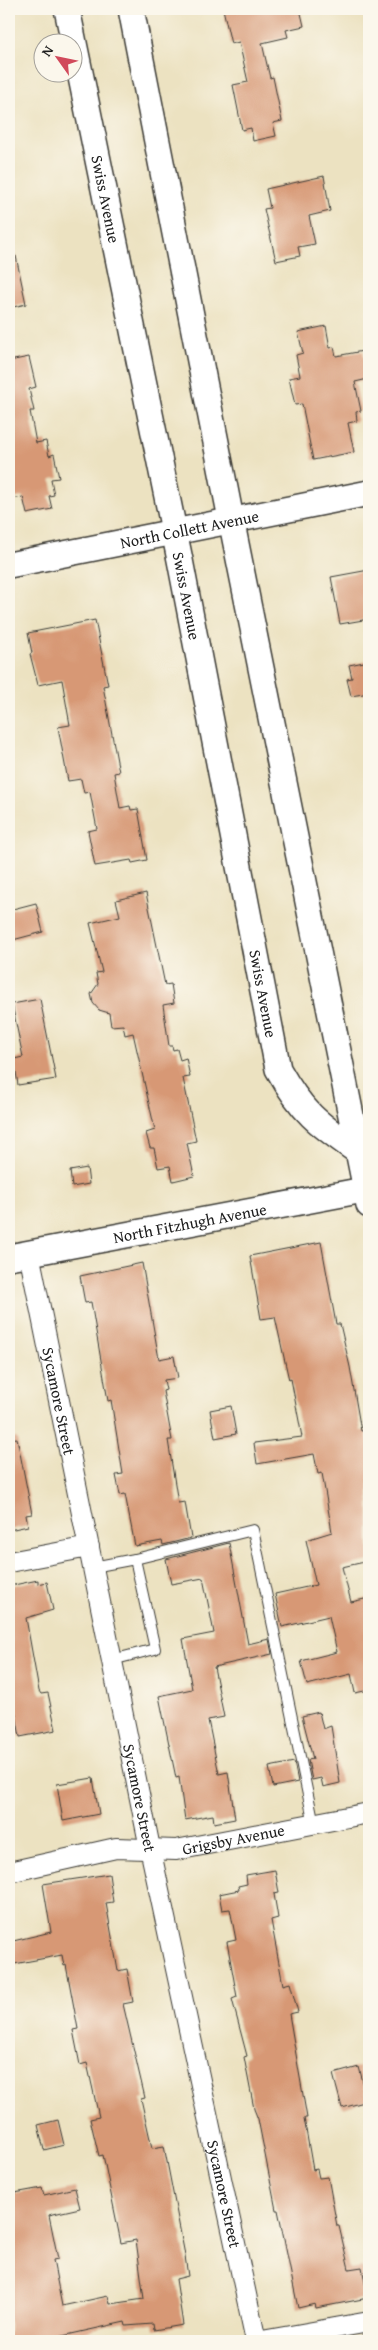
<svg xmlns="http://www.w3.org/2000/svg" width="378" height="2350" viewBox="0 0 378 2350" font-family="'Gentium Book Plus',serif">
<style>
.building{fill:#d79875}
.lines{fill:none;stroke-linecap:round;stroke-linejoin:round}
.service-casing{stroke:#3b3a35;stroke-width:12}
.minor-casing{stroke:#3b3a35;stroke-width:22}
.tertiary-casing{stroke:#3b3a35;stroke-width:28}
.service{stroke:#fff;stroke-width:10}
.minor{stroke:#fff;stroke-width:20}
.tertiary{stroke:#fff;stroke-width:25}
.labels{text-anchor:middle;stroke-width:5;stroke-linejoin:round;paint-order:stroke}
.street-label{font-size:16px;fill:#1c1c1c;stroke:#fbf7ec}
</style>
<rect width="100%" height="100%" fill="#fbf7ec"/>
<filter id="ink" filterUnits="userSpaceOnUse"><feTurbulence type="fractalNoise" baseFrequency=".02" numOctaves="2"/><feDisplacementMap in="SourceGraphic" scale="10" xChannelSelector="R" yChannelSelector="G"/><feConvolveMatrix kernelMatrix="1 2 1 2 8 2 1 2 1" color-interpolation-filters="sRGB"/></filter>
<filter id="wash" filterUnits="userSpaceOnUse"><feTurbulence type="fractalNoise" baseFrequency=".0096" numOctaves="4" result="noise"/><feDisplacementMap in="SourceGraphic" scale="20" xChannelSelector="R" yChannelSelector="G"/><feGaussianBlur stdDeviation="1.12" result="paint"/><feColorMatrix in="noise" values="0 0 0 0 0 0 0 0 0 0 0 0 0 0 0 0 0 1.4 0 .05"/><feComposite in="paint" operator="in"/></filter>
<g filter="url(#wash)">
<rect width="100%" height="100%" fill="#ece2c1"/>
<g id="blocks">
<!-- building -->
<g class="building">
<polygon points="223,9 300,9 304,26 286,30 288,37 262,43 270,78 273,77 282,121 273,123 276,136 253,141 251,128 242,130 233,85 248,82 239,42 231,44"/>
<polygon points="324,176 330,211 309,216 315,244 298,247 300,256 276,261 264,209 270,208 266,189"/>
<polygon points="16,256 26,304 9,308 9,257"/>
<polygon points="326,326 330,348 334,347 336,356 363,351 368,379 355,382 361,411 356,412 357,421 348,423 354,452 313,460 302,404 295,405 289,378 300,376 296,355 303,353 298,332"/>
<polygon points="29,357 36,387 29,389 34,411 30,411 36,443 46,441 49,456 54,454 59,478 51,479 54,495 49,496 52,509 27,514 23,497 11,499 9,488 9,361"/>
<polygon points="369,570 369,619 340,624 331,577"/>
<polygon points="95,620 108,685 103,686 119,772 114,773 120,808 130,806 131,810 138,809 147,860 132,863 131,860 95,866 88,831 97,829 90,792 84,793 81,779 68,781 58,727 70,725 62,680 38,685 30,654 32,653 28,633"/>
<polygon points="369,661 369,693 351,696 347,679 352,678 349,665"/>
<polygon points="146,893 165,985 171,984 174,1003 163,1005 169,1046 172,1046 173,1050 177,1049 180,1060 186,1058 190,1077 183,1078 196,1141 187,1143 194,1176 173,1181 170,1166 158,1168 154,1148 150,1148 146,1133 155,1130 133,1033 125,1035 123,1025 111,1026 109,1013 99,1010 93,1003 91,994 98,984 96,973 102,972 90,923 120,916 116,900"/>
<polygon points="36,903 43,932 9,941 9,910"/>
<polygon points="40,999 56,1079 18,1085 14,1059 23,1057 12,1004"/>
<polygon points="87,1168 89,1184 72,1187 70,1171"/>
<polygon points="321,1242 336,1324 340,1324 350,1367 361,1431 366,1430 369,1446 369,1561 342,1567 351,1602 369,1598 369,1690 355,1693 351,1674 307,1685 301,1661 337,1652 329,1616 282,1627 275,1594 316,1585 306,1540 332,1532 322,1473 318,1474 314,1454 257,1464 254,1443 302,1437 291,1379 289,1380 275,1317 261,1319 250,1256"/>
<polygon points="142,1263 159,1359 174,1356 178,1378 164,1380 166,1390 163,1391 172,1440 168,1440 178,1503 185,1502 191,1538 163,1545 162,1541 135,1546 125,1494 120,1495 116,1475 123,1474 111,1400 108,1401 91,1302 85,1303 80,1276"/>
<polygon points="231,1406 236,1434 215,1438 210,1410"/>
<polygon points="17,1438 32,1514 26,1515 28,1526 9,1530 9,1439"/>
<polygon points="229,1543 248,1644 269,1639 272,1654 214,1667 224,1717 208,1720 219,1774 228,1772 235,1819 214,1823 213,1815 185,1820 179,1777 176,1778 159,1696 192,1689 183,1639 214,1633 203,1578 171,1584 166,1559"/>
<polygon points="38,1580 38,1584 47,1582 53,1610 26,1618 39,1691 41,1694 48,1693 56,1730 20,1737 9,1677 9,1586"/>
<polygon points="319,1712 323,1729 331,1726 340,1783 323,1787 321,1778 312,1780 308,1760 313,1759 302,1716"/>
<polygon points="294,1762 298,1782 273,1787 269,1767"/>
<polygon points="93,1778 99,1814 63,1821 57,1784"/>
<polygon points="275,1870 279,1893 274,1894 278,1918 271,1920 283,1985 290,1983 298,2012 289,2014 307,2118 304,2118 313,2170 317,2169 319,2178 328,2177 337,2226 339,2226 349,2269 362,2267 368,2298 316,2308 315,2304 298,2308 278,2210 276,2210 258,2119 254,2109 244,2057 247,2056 232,1999 237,1997 227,1942 236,1940 230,1909 222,1910 219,1894 239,1890 238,1886 247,1884 246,1875"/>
<polygon points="109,1874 113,1902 106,1903 118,1971 127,1969 133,2002 123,2004 145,2098 141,2099 152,2148 164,2146 184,2250 188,2276 176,2279 183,2325 154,2330 153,2324 126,2326 125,2322 40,2341 9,2341 9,2194 42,2188 44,2195 75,2188 80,2208 49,2215 58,2259 53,2260 62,2306 108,2296 110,2304 144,2299 136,2240 121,2243 103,2155 99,2156 90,2119 99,2117 87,2063 80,2065 73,2030 78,2029 66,1965 64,1966 62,1955 9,1965 9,1942 51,1932 43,1884"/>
<polygon points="359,2067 368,2101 342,2108 333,2074"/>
<polygon points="58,2120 64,2145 44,2150 38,2125"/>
</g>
</g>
</g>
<g filter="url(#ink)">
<use href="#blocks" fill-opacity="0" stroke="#3b3a35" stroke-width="1"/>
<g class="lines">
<!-- service casing -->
<g class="service-casing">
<g id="service">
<polyline points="135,1559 253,1530 314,1824"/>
<polyline points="93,1567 135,1559 155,1649 112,1660"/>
</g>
</g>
<!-- minor casing -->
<g class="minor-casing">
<g id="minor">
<path id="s1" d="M29 1253 150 1848 256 2341"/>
<polyline points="9,1562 89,1547"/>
<path id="s2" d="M9 1872 116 1848 176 1850 369 1813"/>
<polyline points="262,2341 369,2322"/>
</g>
</g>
<!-- tertiary casing -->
<g class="tertiary-casing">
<g id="tertiary">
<path id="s3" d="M67 9 180 560 278 1069C302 1112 317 1123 357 1151"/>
<polyline points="131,9 231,519 369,1205"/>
<path id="s4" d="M9 565 369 493"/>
<path id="s5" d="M9 1257 369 1189"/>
</g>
</g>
<!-- service -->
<use href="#service" class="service"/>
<!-- minor -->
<use href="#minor" class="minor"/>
<!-- tertiary -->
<use href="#tertiary" class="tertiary"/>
</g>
</g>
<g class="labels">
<!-- street labels -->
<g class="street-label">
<text dy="6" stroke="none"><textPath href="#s3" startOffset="194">Swiss Avenue</textPath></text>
<text dy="6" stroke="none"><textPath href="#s4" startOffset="184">North Collett Avenue</textPath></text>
<text dy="6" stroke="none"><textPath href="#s3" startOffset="599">Swiss Avenue</textPath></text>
<text dy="6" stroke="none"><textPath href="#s3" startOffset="1004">Swiss Avenue</textPath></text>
<text dy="6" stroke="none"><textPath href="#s5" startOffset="184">North Fitzhugh Avenue</textPath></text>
<text dy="6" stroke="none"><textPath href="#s1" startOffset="151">Sycamore Street</textPath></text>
<text dy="6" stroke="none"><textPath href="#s1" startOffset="556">Sycamore Street</textPath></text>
<text dy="6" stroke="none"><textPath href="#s2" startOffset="228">Grigsby Avenue</textPath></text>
<text dy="6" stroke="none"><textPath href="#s1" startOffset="961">Sycamore Street</textPath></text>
</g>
</g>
<!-- margin -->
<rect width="378" height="2350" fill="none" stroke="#fbf7ec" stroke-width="30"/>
<!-- north arrow -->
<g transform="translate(58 58) rotate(303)"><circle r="24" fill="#fbf7ec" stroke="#a29f99"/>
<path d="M0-4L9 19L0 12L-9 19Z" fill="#d1495b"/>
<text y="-8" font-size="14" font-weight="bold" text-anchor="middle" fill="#1c1c1c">N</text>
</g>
</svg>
